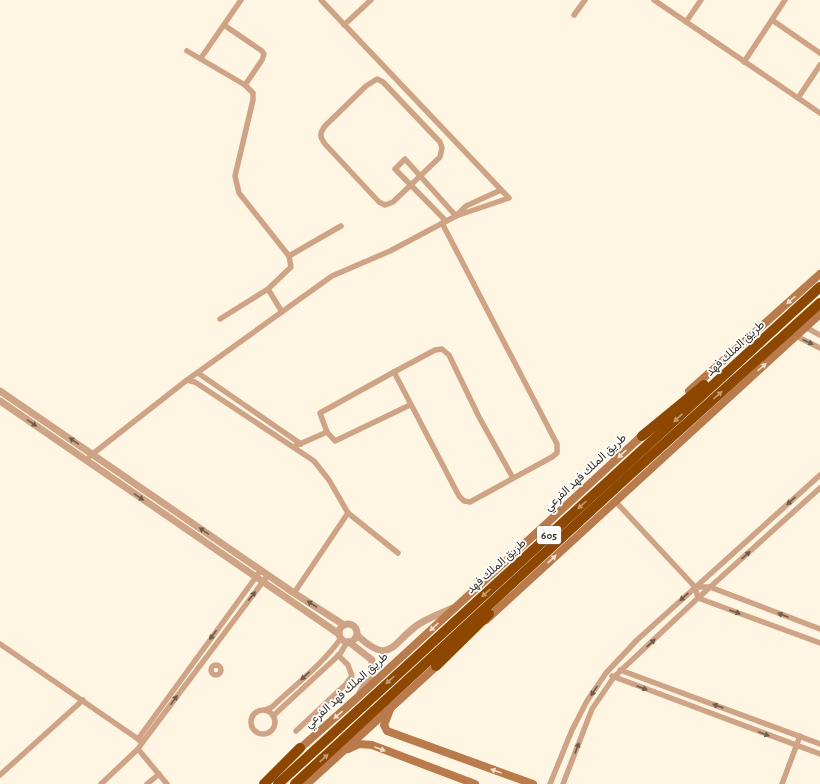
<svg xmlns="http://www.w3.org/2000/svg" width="820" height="784" viewBox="0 0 820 784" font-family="'Alegreya Sans',Vazirmatn,sans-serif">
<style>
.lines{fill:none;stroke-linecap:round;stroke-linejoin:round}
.minor{stroke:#cfa385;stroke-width:5.5}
.tertiary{stroke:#cfa385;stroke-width:7}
.secondary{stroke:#b97a4c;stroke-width:8}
.motorway{stroke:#8d4700;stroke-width:10}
.oneway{fill:#eeded2}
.oneway2{fill:#6f5d4a}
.oneway3{fill:#c09a73}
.labels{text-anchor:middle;stroke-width:3.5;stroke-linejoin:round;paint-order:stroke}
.shield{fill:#fff;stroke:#76736a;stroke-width:1}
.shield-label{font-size:11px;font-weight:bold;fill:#3c372a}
.street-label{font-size:12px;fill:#3c372a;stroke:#fff}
</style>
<rect width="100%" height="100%" fill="#fef6e2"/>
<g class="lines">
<!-- minor -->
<g class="minor">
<polyline points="654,0 820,113"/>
<polyline points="574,15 585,0"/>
<polyline points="772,20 820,53"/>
<polyline points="686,22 701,0"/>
<polyline points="224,25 262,51 264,54 262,60 245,85"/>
<polyline points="344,25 371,0"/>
<polyline points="187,51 245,85 253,93 253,100 235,176 239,193 289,256 291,267 268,289 220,319"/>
<polyline points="201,58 241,0"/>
<polyline points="744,62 785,0"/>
<path d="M377 79 383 82 440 142 442 148 440 157 393 202 385 205 379 202 325 144C320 137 319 134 325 126L366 86Z"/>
<polyline points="798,98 820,65"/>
<polyline points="446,221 395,169 405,159 456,216 466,206 501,190"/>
<polyline points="289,256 341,226"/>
<polyline points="268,289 282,312"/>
<polyline points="805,327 820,335"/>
<polyline points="796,336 820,348"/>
<polyline points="394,372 435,350 442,349 449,355 479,417 513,478"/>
<polyline points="198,373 301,444"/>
<polyline points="187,380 332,276 390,251 456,216 509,198 321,0"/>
<polyline points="327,432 335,441 410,405"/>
<polyline points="293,447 327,432 320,413 394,372 459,496 464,501 470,502 552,457 557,453 557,444 442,223"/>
<polyline points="90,456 187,380 195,382 314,461 329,480 348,513 294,593"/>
<polyline points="615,501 695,587 698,598 820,643"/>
<polyline points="348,513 398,553"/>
<polyline points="695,587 710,587 820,629"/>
<polyline points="0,644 138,739 142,743 138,749 167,784"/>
<circle cx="216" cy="670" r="5"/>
<polyline points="620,670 820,744"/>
<polyline points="612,676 820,754"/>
<circle cx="263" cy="722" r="12"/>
<path d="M265 710 272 707C295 685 323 664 341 638"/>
<polyline points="273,716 340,654 347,642"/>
<polyline points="296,731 346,684 352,676 348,665 338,655"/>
<polyline points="138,739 261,570"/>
<polyline points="142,743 268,575"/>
<polyline points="0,775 83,700"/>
<polyline points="101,784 138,749"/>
<polyline points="147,784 159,774"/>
<polyline points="550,784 572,730 587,701 606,673 637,640 820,475"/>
<polyline points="563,784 592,709 614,677 698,598 820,488"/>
<polyline points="782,784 800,736"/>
</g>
<!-- tertiary -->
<g class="tertiary">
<polyline points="0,391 294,593 344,625"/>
<polyline points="0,401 339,634"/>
<circle cx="348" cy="633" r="9"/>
<path d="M357 635C391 667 391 643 419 624 430 617 442 613 453 608"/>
<polyline points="349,642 372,660 372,672 360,693"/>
</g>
<!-- secondary -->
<g class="secondary">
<polyline points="689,391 820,274"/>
<polyline points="486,620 820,314"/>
<polyline points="391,707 384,725 387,731 533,784"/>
<polyline points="348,749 359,744 372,745 475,784"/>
<polyline points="296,752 358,697 646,432"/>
<polyline points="307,784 440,663"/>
</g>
<!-- motorway -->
<g class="motorway">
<polyline points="642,436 704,385"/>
<polyline points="436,666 489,614"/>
<polyline points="264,784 300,748"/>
<polyline points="278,784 820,287"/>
<polyline points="295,784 623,481 820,303"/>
</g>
</g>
<!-- one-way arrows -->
<defs><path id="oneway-solid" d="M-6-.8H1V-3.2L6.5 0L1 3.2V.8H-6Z"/></defs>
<g class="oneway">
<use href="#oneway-solid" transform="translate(791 300) rotate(138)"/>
<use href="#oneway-solid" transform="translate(762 367) rotate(-42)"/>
<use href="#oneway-solid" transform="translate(622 454) rotate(137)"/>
<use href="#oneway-solid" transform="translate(552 559) rotate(-43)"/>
<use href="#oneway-solid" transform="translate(434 627) rotate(137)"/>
<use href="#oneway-solid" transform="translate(338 715) rotate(139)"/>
<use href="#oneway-solid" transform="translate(380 749) rotate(20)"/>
<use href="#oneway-solid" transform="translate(496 771) rotate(-160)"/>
</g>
<g class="oneway2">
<use href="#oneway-solid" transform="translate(808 342) rotate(25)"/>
<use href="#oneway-solid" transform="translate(32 423) rotate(35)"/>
<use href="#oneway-solid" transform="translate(74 441) rotate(-145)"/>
<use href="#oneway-solid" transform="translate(139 497) rotate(34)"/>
<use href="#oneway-solid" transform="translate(791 501) rotate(137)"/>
<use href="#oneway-solid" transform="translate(204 531) rotate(-146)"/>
<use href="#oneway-solid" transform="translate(746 555) rotate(-42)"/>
<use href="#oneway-solid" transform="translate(252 596) rotate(-52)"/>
<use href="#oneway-solid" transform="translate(684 597) rotate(137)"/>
<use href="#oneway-solid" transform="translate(312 604) rotate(-147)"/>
<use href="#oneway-solid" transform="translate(735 612) rotate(20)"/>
<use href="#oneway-solid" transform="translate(783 615) rotate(-159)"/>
<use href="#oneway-solid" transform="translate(213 635) rotate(126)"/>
<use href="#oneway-solid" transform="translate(651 643) rotate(-43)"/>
<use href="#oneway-solid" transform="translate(305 676) rotate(137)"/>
<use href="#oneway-solid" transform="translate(642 688) rotate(21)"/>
<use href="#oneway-solid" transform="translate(594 691) rotate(124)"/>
<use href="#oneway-solid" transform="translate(174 700) rotate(-54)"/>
<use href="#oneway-solid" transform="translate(718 706) rotate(-160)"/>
<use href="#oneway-solid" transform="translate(764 734) rotate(21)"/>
<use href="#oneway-solid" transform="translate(577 748) rotate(-69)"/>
</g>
<g class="oneway3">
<use href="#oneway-solid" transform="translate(718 395) rotate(-42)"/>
<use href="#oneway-solid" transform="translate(678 418) rotate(137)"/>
<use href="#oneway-solid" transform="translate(582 505) rotate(138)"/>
<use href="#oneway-solid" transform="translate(486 593) rotate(138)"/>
<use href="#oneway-solid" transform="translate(390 680) rotate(138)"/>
<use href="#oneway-solid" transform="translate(324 758) rotate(-43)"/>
</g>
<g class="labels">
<!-- shield labels -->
<rect class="shield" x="537" y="526" width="24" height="18" rx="3"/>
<g class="shield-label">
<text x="549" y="539">605</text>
</g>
<!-- street labels -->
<g class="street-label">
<text transform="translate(735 348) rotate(-43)" y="4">طريق الملك فهد</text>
<text transform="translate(585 472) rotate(-43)" y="4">طريق الملك فهد الفرعي</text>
<text transform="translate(496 566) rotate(-42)" y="4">طريق الملك فهد</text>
<text transform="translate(346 690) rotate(-42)" y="4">طريق الملك فهد الفرعي</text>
</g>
</g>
</svg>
